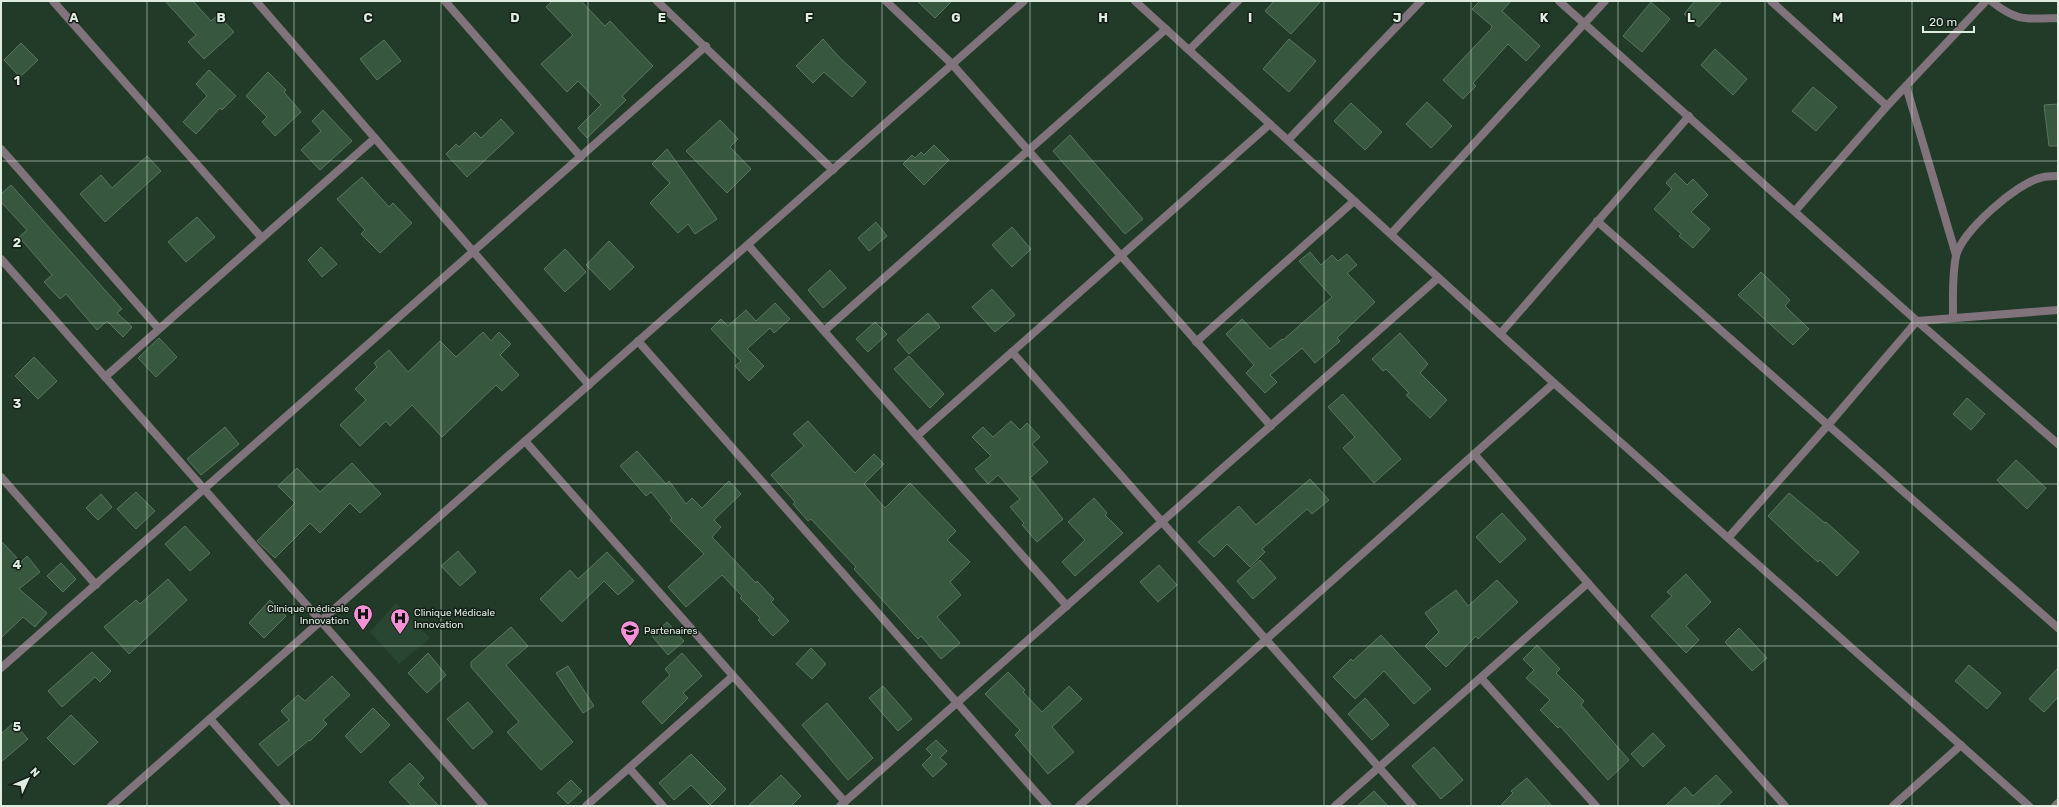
<svg xmlns="http://www.w3.org/2000/svg" width="2059" height="807" viewBox="0 0 2059 807" font-family="Rubik,sans-serif">
<style>
.built{fill:#284631}
.building{fill:#37573f;stroke:#5b7561}
.lines{fill:none;stroke-linecap:round;stroke-linejoin:round}
.street{stroke:#80737b;stroke-width:8}
.grid{fill:none;stroke:#dfede1;stroke-width:1;stroke-opacity:0.55}
.labels{text-anchor:middle;stroke-width:3;stroke-linejoin:round;paint-order:stroke}
.poi-label{font-size:10px;fill:#dfede1;stroke:#131e16;text-anchor:start}
.grid-label{font-size:13px;text-anchor:middle;font-weight:bold;fill:#dfede1;stroke:#131e16;stroke-width:3;stroke-linejoin:round;paint-order:stroke}
</style>
<rect width="100%" height="100%" fill="#223a28"/>
<!-- built -->
<polygon class="built" points="396,603 430,638 399,664 370,632"/>
<!-- building -->
<g class="building">
<polygon points="165,1 193,1 211,21 218,15 234,32 204,59 188,42 196,35"/>
<polygon points="552,1 581,1 605,26 610,21 653,66 622,96 626,100 587,138 578,128 601,105 578,81 567,92 541,64 573,35 546,7"/>
<polygon points="917,1 952,1 935,18"/>
<polygon points="1274,1 1321,1 1291,34 1265,11"/>
<polygon points="1480,1 1511,1 1502,11 1540,46 1526,61 1508,44 1473,83 1476,86 1463,99 1443,80 1491,29 1492,26 1472,9"/>
<polygon points="1695,1 1722,1 1699,27 1684,14"/>
<polygon points="1651,2 1670,19 1642,52 1623,36"/>
<polygon points="823,39 839,57 866,82 852,97 824,72 813,83 796,66"/>
<polygon points="1289,39 1316,61 1289,92 1263,69"/>
<polygon points="384,40 401,61 377,80 360,59"/>
<polygon points="21,43 38,60 20,77 4,60"/>
<polygon points="1715,49 1747,79 1733,95 1701,65"/>
<polygon points="209,70 236,96 222,110 220,108 196,134 183,122 207,96 196,84"/>
<polygon points="268,72 286,90 284,92 301,112 275,136 262,122 267,117 246,96"/>
<polygon points="1813,87 1837,107 1816,131 1792,111"/>
<polygon points="1427,102 1452,126 1431,148 1406,124"/>
<polygon points="1351,103 1382,132 1365,150 1334,121"/>
<polygon points="2058,104 2058,146 2049,146 2044,105"/>
<polygon points="323,110 352,141 320,170 301,150 321,131 312,121"/>
<polygon points="501,119 514,133 467,177 446,154 456,144 459,147 475,132 481,138"/>
<polygon points="720,120 738,139 730,147 751,169 727,193 686,151"/>
<polygon points="1070,135 1143,219 1125,234 1053,151"/>
<polygon points="934,145 949,160 924,185 903,164 912,155 915,158 921,152 924,155"/>
<polygon points="667,149 717,219 695,234 688,224 678,233 650,203 670,183 652,164"/>
<polygon points="147,156 161,171 105,222 80,194 101,175 112,188"/>
<polygon points="1675,173 1687,185 1693,179 1708,195 1691,212 1710,229 1693,248 1679,236 1681,234 1654,209 1672,189 1666,183"/>
<polygon points="362,177 389,207 393,203 412,223 380,253 361,234 365,230 337,199"/>
<polygon points="11,185 122,309 117,313 132,327 123,337 107,321 97,330 66,294 60,299 44,282 52,275 19,237 27,230 1,202 1,194"/>
<polygon points="197,217 215,237 186,262 168,242"/>
<polygon points="876,222 887,236 869,251 858,238"/>
<polygon points="1012,227 1031,249 1012,267 992,245"/>
<polygon points="609,241 634,267 610,290 586,265"/>
<polygon points="321,247 337,264 322,277 308,260"/>
<polygon points="565,249 586,272 565,292 544,269"/>
<polygon points="1310,252 1321,265 1332,255 1338,261 1347,254 1357,265 1347,273 1375,302 1337,338 1340,341 1315,363 1302,348 1270,375 1277,382 1265,393 1246,373 1254,365 1226,334 1242,319 1270,349 1282,339 1283,340 1332,297 1299,261"/>
<polygon points="830,270 846,288 823,308 808,290"/>
<polygon points="1761,272 1790,300 1785,306 1809,329 1793,345 1738,295"/>
<polygon points="992,289 1015,315 995,332 972,307"/>
<polygon points="775,303 790,319 774,333 770,328 747,349 764,366 749,381 735,366 741,361 711,329 721,319 728,326 746,310 756,321"/>
<polygon points="928,313 940,327 909,354 897,340"/>
<polygon points="875,322 887,334 868,352 856,339"/>
<polygon points="483,332 491,341 499,332 511,344 500,355 519,375 502,391 496,385 442,437 412,405 390,426 386,421 360,446 340,425 366,400 355,389 377,367 374,363 389,350 408,372 440,341 456,357"/>
<polygon points="1400,333 1428,364 1420,373 1447,400 1430,418 1406,395 1409,393 1386,369 1383,371 1372,359"/>
<polygon points="159,338 177,357 156,377 138,358"/>
<polygon points="909,356 944,394 930,408 894,369"/>
<polygon points="34,357 57,381 38,399 15,376"/>
<polygon points="1343,394 1401,459 1374,483 1343,448 1355,437 1328,407"/>
<polygon points="1967,398 1985,414 1971,430 1953,414"/>
<polygon points="808,421 855,473 874,454 884,464 864,484 885,508 910,483 956,531 947,540 970,562 950,582 961,595 937,617 960,643 941,659 921,636 918,639 854,569 856,567 811,519 808,521 793,504 795,502 771,475 804,446 793,434"/>
<polygon points="1011,421 1020,430 1027,423 1040,437 1032,444 1048,462 1030,478 1063,519 1037,542 1022,525 1024,523 1010,507 1020,499 998,475 988,484 975,469 991,456 972,437 983,427 993,437"/>
<polygon points="225,427 239,444 201,475 187,459"/>
<polygon points="637,451 666,484 669,481 686,504 692,498 702,508 729,481 741,494 714,520 721,527 712,537 756,583 757,581 774,599 771,602 789,621 773,636 758,620 760,618 740,598 742,596 722,575 686,607 668,587 704,554 670,520 672,518 651,492 646,496 620,466"/>
<polygon points="2016,460 2046,488 2027,509 1997,480"/>
<polygon points="352,463 381,494 360,513 350,503 320,533 310,523 275,558 257,541 295,503 278,486 297,468 320,492"/>
<polygon points="1310,479 1329,500 1312,514 1307,509 1262,549 1265,552 1250,567 1227,544 1214,557 1198,542 1239,506 1256,525"/>
<polygon points="136,492 155,511 136,529 117,509"/>
<polygon points="1789,493 1825,523 1826,522 1859,552 1837,576 1820,560 1818,562 1803,549 1768,516"/>
<polygon points="101,494 112,507 98,520 86,508"/>
<polygon points="1094,498 1107,513 1105,515 1123,533 1075,576 1062,562 1085,540 1068,522"/>
<polygon points="1502,513 1526,539 1500,563 1476,537"/>
<polygon points="185,526 210,553 190,571 165,544"/>
<polygon points="1,541 21,562 27,556 40,572 19,589 47,613 35,627 23,617 1,638"/>
<polygon points="458,551 476,572 460,586 441,566"/>
<polygon points="607,552 634,581 618,595 604,581 562,622 540,599 570,570 578,579"/>
<polygon points="1260,560 1276,578 1253,599 1237,581"/>
<polygon points="61,563 76,579 63,592 47,576"/>
<polygon points="1159,565 1177,585 1158,602 1140,582"/>
<polygon points="1686,574 1711,602 1686,626 1699,640 1686,653 1651,616 1672,596 1667,592"/>
<polygon points="168,579 187,600 129,654 104,627 136,600 140,604"/>
<polygon points="1497,580 1518,602 1478,639 1476,636 1446,667 1425,646 1439,632 1425,613 1456,590 1468,606"/>
<polygon points="270,600 286,616 264,638 249,623"/>
<polygon points="667,622 684,641 668,655 652,636"/>
<polygon points="511,627 528,646 506,665 573,742 541,770 507,732 519,722 471,667 471,662"/>
<polygon points="1739,628 1767,658 1752,671 1725,642"/>
<polygon points="1381,635 1431,689 1414,704 1384,671 1355,699 1333,677 1351,659 1353,661"/>
<polygon points="1537,645 1560,669 1556,673 1584,701 1581,705 1629,760 1608,780 1560,726 1558,728 1540,710 1550,700 1526,678 1534,670 1523,659"/>
<polygon points="811,648 826,664 812,679 796,664"/>
<polygon points="92,652 111,671 100,682 95,677 62,707 48,691"/>
<polygon points="428,653 446,675 427,693 408,673"/>
<polygon points="682,653 702,676 683,693 688,698 662,724 642,702 670,675 665,669"/>
<polygon points="1969,665 2001,693 1987,709 1955,681"/>
<polygon points="568,666 594,706 583,713 556,673"/>
<polygon points="2058,668 2058,697 2044,712 2029,699"/>
<polygon points="1008,672 1025,690 1023,692 1042,712 1069,686 1082,699 1052,727 1074,752 1048,774 1015,735 1020,730 985,694"/>
<polygon points="332,676 350,695 323,720 327,724 310,741 309,740 278,766 259,744 289,720 281,711 298,695 305,701"/>
<polygon points="883,686 912,719 898,731 869,698"/>
<polygon points="1365,698 1389,725 1372,740 1348,714"/>
<polygon points="468,702 493,732 473,749 447,719"/>
<polygon points="827,703 873,758 848,780 802,725"/>
<polygon points="373,708 390,725 361,753 345,736"/>
<polygon points="71,715 98,742 74,765 47,738"/>
<polygon points="13,723 28,739 1,762 1,734"/>
<polygon points="1653,733 1665,746 1643,767 1631,754"/>
<polygon points="936,740 947,751 940,758 947,764 933,777 922,765 932,755 926,749"/>
<polygon points="1434,747 1463,780 1441,799 1412,766"/>
<polygon points="691,754 726,789 710,805 691,785 674,800 659,783"/>
<polygon points="410,763 424,778 418,784 439,806 412,806 389,782"/>
<polygon points="781,775 801,796 791,806 748,806"/>
<polygon points="1716,775 1732,792 1717,806 1665,806 1685,787 1693,796"/>
<polygon points="1527,778 1552,806 1500,806 1513,793 1511,791"/>
<polygon points="571,780 582,791 568,804 557,793"/>
<polygon points="1374,791 1388,806 1357,806"/>
</g>
<g class="lines">
<!-- street -->
<g class="street">
<polyline points="53,1 262,238"/>
<polyline points="256,1 589,385"/>
<polyline points="445,1 581,157"/>
<polyline points="657,1 833,170"/>
<polyline points="886,1 952,64 1271,426"/>
<polyline points="1135,1 1554,383 2029,806"/>
<polyline points="1559,1 1917,321 2058,444"/>
<polyline points="1771,1 1887,106"/>
<path d="M1991 1C2017 22 2026 19 2058 18"/>
<polyline points="1189,50 1238,1"/>
<polyline points="1906,86 1956,255"/>
<polyline points="1288,140 1421,1"/>
<polyline points="1,149 159,329"/>
<polyline points="1795,211 1887,106 1986,1"/>
<polyline points="1597,221 2058,628"/>
<polyline points="1391,234 1605,1"/>
<polyline points="748,245 1067,606"/>
<polyline points="1,259 484,806"/>
<path d="M1953 317C1953 297 1952 276 1956 256 1962 231 2016 184 2040 178 2045 176 2052 176 2058 176"/>
<polyline points="824,331 1166,29"/>
<polyline points="1500,334 1689,116"/>
<polyline points="638,341 1048,806"/>
<polyline points="1196,342 1354,201"/>
<polyline points="1012,352 1413,806"/>
<polyline points="105,377 375,138"/>
<polyline points="917,436 1270,124"/>
<polyline points="525,441 845,802"/>
<polyline points="1474,454 1785,806"/>
<polyline points="1,477 96,585"/>
<polyline points="1728,538 1828,425 1917,321 2058,310"/>
<polyline points="1,668 706,46"/>
<polyline points="1481,678 1596,806"/>
<polyline points="210,719 287,806"/>
<polyline points="629,768 663,806"/>
<polyline points="111,806 1024,1"/>
<polyline points="586,806 733,676"/>
<polyline points="840,806 1438,278"/>
<polyline points="1079,806 1554,383"/>
<polyline points="1335,806 1588,583"/>
<polyline points="1893,806 1961,745"/>
<polyline points="2055,806 2058,803"/>
</g>
</g>
<!-- grid -->
<path class="grid" d="M147 1V806M294 1V806M441 1V806M588 1V806M735 1V806M882 1V806M1030 1V806M1177 1V806M1324 1V806M1471 1V806M1618 1V806M1765 1V806M1912 1V806M1 161H2058M1 323H2058M1 484H2058M1 646H2058"/>
<!-- icons -->
<defs>
<g id="hospital-pin" transform="scale(1)"><path d="M0 17L-7.5 6A9.5 9.5 0 1 1 7.5 6Z" fill="#f391d6" stroke="#131e16"/><path d="M-5-5h3v3.5h4V-5h3V5h-3V1.5h-4V5h-3Z" fill="#111"/></g>
<g id="school-pin" transform="scale(1)"><path d="M0 17L-7.5 6A9.5 9.5 0 1 1 7.5 6Z" fill="#f391d6" stroke="#131e16"/><path d="M0-5L7-2L0 1L-7-2ZM-4 1L0 2.5L4 1V4Q0 6-4 4Z" fill="#111"/></g>
</defs>
<g fill-rule="evenodd">
<use href="#hospital-pin" x="363" y="614"/>
<use href="#hospital-pin" x="400" y="618"/>
<use href="#school-pin" x="630" y="630"/>
</g>
<g class="labels">
<!-- poi labels -->
<g class="poi-label">
<text x="349" y="612" text-anchor="end">Clinique médicale<tspan x="349" dy="12">Innovation</tspan></text>
<text x="414" y="616">Clinique Médicale<tspan x="414" dy="12">Innovation</tspan></text>
<text x="644" y="634">Partenaires</text>
</g>
</g>
<g class="grid-label">
<text x="74" y="22">A</text>
<text x="221" y="22">B</text>
<text x="368" y="22">C</text>
<text x="515" y="22">D</text>
<text x="662" y="22">E</text>
<text x="809" y="22">F</text>
<text x="956" y="22">G</text>
<text x="1103" y="22">H</text>
<text x="1250" y="22">I</text>
<text x="1397" y="22">J</text>
<text x="1544" y="22">K</text>
<text x="1691" y="22">L</text>
<text x="1838" y="22">M</text>
<text x="17" y="85">1</text>
<text x="17" y="247">2</text>
<text x="17" y="408">3</text>
<text x="17" y="569">4</text>
<text x="17" y="731">5</text>
</g>
<!-- border -->
<rect width="2059" height="807" fill="none" stroke="#dfede1" stroke-width="4"/>
<!-- north arrow -->
<g transform="translate(28 779) rotate(46)" stroke="#131e16" stroke-width="3" paint-order="stroke">
<path d="M0-3L7 15L0 10L-7 15Z" fill="#dfede1"/>
<text y="-6" font-size="11" font-weight="bold" text-anchor="middle" fill="#dfede1">N</text>
</g>
<!-- scale -->
<path d="M1923 26v6h51v-6" fill="none" stroke="#dfede1" stroke-width="2"/>
<text x="1929" y="26" font-size="12" fill="#dfede1" stroke="#131e16" stroke-width="3" paint-order="stroke">20 m</text>
</svg>
